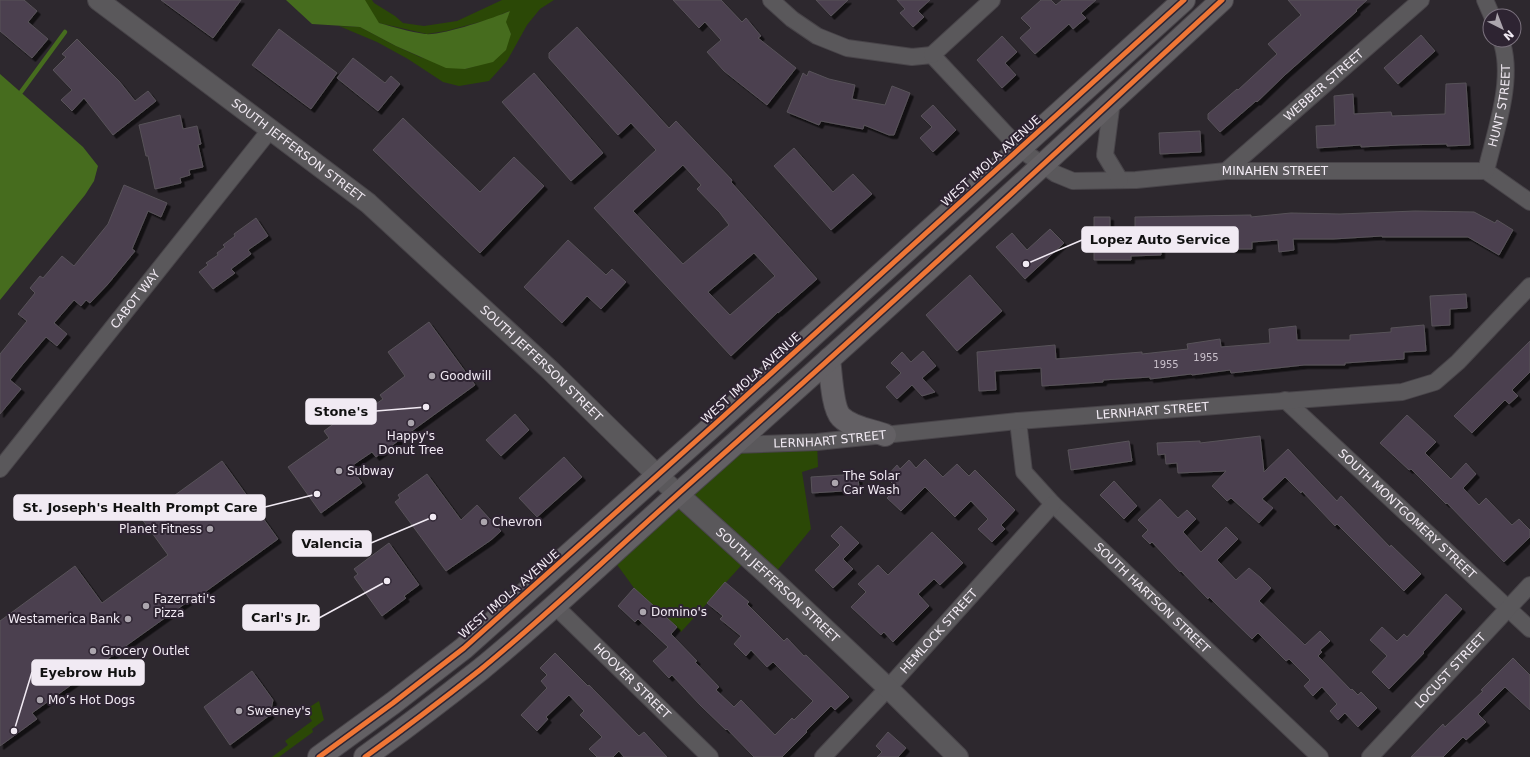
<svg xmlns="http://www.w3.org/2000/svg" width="1530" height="757" viewBox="0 0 1530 757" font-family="'DejaVu Sans',sans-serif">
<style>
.green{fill:#2b4806}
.water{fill:#466c1e}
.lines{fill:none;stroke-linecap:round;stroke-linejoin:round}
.stream{stroke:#466c1e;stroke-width:4.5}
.building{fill:#4b3f4f;stroke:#585359;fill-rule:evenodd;filter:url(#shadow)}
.minor-casing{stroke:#484449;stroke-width:18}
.tertiary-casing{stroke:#484449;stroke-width:22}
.primary-casing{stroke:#484449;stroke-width:24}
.minor{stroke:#5a585b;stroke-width:16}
.tertiary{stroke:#5a585b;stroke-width:20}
.primary{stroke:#636064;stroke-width:22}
.cycleway-casing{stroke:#2e2432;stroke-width:8}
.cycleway{stroke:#f07635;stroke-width:5}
.poi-dot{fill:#aca6ae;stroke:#2e2432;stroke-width:1.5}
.labels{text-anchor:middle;stroke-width:4;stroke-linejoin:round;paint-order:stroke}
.number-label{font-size:10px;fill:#c8bfca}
.street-label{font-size:12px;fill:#f1eaf3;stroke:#2e2432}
.poi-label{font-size:12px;fill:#f1eaf3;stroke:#2e2432;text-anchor:start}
.leader{fill:none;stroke:#f1eaf3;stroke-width:1.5}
.callout-dot{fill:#f1eaf3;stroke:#2e2432;stroke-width:1.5}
.callout{fill:#f1eaf3;stroke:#f1eaf3;stroke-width:1.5}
.callout-label{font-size:13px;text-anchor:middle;font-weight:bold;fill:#111}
</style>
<defs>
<filter id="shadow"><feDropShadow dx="3.5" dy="3.5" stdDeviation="0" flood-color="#0009"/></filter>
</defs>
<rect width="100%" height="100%" fill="#2d282e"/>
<!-- green -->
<g class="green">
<polygon points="338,0 372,0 374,3 395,16 403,23 424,26 457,21 502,0 554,0 540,9 527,25 507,61 489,81 459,86 443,82 408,59 377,42 339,26 360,27 396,46 420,57 465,69 476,66 511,34 505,22 509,11 491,19 446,31 427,34 379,23"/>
<polygon points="817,442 818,467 802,472 811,529 771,578 748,558 681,632 634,588 610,555 733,445"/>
<polygon points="319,701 324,720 312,729 313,732 279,757 272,757 288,745 285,741 312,721 305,710"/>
</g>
<!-- water -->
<g class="water">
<path d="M286 0H365L379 23C394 27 410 32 425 34 442 36 493 18 510 11L506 22 511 34 506 50 493 62 465 69 446 68 396 46 360 27 312 24Z"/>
<polygon points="0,74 83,147 98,166 94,181 85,195 0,300"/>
</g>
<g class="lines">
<!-- stream -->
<polyline class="stream" points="21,92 65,32"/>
</g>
<!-- building -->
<g class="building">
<polygon points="0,0 24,0 37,11 28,22 48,39 32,58 0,31"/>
<polygon points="161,0 241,0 213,38"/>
<polygon points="673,0 721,0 742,22 746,18 761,36 758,38 796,68 767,105 724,71 707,52 721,40 705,22 699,28"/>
<polygon points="816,0 848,0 831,16"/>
<polygon points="897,0 930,0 918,11 924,17 913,27 900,13 905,9"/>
<polygon points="1041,0 1051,0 1056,5 1062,0 1096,0 1081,13 1086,18 1073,29 1069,24 1035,54 1020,38 1031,28 1021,18"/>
<polygon points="1288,0 1367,0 1356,10 1357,11 1286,74 1257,102 1256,101 1220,132 1208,119 1208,114 1237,89 1238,90 1277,54 1268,44 1301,15"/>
<path d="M577 27 669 128 676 121 732 180 731 182 817 279 778 313V312L731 356 594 208 656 150 631 123 618 135 549 58V53ZM683 165 701 185 697 189 720 213 729 225 683 264 633 211ZM754 253 775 276 730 315 708 292Z"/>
<polygon points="279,29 337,73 311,109 252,65"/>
<polygon points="1421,35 1435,51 1398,84 1384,68"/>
<polygon points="1002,36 1017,52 1005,63 1016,75 1002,88 977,60"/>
<polygon points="77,39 119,81 135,101 148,91 156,101 113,135 84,98 72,111 61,100 72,90 53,70 66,57 62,54"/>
<polygon points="353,58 385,83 391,76 400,84 378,111 337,78"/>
<polygon points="809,71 829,79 855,85 852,99 885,105 892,86 910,93 894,135 889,135 864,125 863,129 821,121 819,125 787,112 803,73 807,76"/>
<polygon points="534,73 603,153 571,181 502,102"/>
<polygon points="1466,83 1470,145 1447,146 1447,144 1400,145 1361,147 1361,145 1317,148 1316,126 1335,125 1334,96 1353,94 1354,114 1391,112 1392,116 1445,114 1446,84"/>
<polygon points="933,105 956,130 933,152 920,138 932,127 921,116"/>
<polygon points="180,115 183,129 197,126 201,144 198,145 203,167 189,170 190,175 180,178 181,183 155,189 148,156 146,156 139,125"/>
<polygon points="403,118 480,192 514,157 544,186 480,253 373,150"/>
<polygon points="1200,131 1201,152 1160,154 1159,133"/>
<polygon points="794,148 833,192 853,174 872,194 831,230 774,166"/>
<polygon points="124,185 167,203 161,217 148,211 132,249 135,251 108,284 90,303 86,300 81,306 74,300 54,323 67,334 57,346 46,337 22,365 10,380 21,389 0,414 0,354 27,321 18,314 35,293 30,288 40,276 43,278 62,256 74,266 108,224"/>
<polygon points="1415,211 1474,212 1495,223 1497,220 1513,230 1499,255 1468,237 1382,237 1382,236 1333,239 1293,239 1294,250 1279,252 1278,240 1252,242 1252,249 1232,249 1232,242 1168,242 1168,243 1161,243 1161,255 1131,256 1131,260 1094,260 1094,217 1110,217 1110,234 1135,234 1135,217 1251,215 1251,217 1291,213 1340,214"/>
<polygon points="256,218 268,236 248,250 251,254 231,269 235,273 213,289 199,272 208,265 206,263 218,255 217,253 225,247 223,245 235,236 234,234"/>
<polygon points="1050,229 1064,243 1025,279 996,247 1012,233 1027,250"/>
<polygon points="568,240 606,275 612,269 626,282 601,309 587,296 562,323 524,287"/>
<polygon points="970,275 1002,311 957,351 926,315"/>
<polygon points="1466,294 1467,308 1450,309 1450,325 1432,326 1430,296"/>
<polygon points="429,322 475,385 376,457 372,452 350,467 362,483 321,513 288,467 329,438 324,431 347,414 352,421 383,399 380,395 405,376 388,352"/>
<polygon points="1424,325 1426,351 1404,352 1404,359 1345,363 1345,365 1304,365 1231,373 1230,370 1192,375 1191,374 1150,379 1150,377 1103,380 1103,382 1042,386 1041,368 995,371 996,390 979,391 977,352 1055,345 1056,359 1142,352 1142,354 1188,349 1187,344 1220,339 1221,347 1270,343 1269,329 1296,326 1297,340 1350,340 1350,335 1391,332 1391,328"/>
<polygon points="1530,341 1530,372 1512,390 1518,396 1509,404 1505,400 1472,433 1454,416"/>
<polygon points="923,351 936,366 922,378 935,392 922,396 912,385 897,399 886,387 901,373 891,363 902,352 911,362"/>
<polygon points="515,414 529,430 501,456 486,440"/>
<polygon points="1407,415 1436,442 1425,453 1451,479 1466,463 1476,474 1463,488 1479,505 1486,498 1512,525 1519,519 1530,530 1530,537 1504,562 1447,503 1446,504 1411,469 1409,470 1380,443"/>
<polygon points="1260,436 1264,472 1288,449 1337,501 1341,496 1390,547 1391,545 1421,574 1404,591 1337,524 1335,526 1302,491 1301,493 1285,477 1262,499 1273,508 1259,523 1231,498 1227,501 1212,486 1226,471 1178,473 1177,463 1166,464 1165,454 1158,455 1157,443 1200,441 1200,443"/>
<polygon points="1129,441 1132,461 1071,470 1068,450"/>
<polygon points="564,457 582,477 537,517 519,498"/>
<polygon points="925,459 943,477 957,464 969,476 975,470 1015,510 1001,525 1005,529 992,542 978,529 988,519 971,501 955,517 925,487 901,511 887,498 897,488 886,477 897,465 900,469 909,460 916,468"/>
<polygon points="222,461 278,539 198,597 197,595 32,713 37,719 0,746 0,621 75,566 102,603 168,555 142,519"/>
<polygon points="427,474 461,520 477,505 501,531 491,540 446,571 395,502 400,498 398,495"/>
<polygon points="858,474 859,490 812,493 811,477"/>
<polygon points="1114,481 1137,506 1124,519 1100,495"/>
<polygon points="1160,499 1178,518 1187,510 1196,519 1183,532 1201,552 1226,527 1238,539 1217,560 1236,580 1249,568 1261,578 1271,588 1259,601 1305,645 1320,631 1330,641 1320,650 1322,652 1318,656 1351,690 1352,689 1358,695 1361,692 1377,708 1358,727 1345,713 1338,720 1330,711 1337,704 1322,687 1313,696 1304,686 1310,680 1289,659 1286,661 1258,633 1252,639 1209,597 1208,599 1181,571 1180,572 1152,542 1150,544 1142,536 1148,530 1138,520"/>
<polygon points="841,526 859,543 843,559 853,569 833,588 815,570 840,545 831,536"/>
<polygon points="932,532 963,563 940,585 934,579 918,594 929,606 893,642 884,632 881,635 851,607 866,592 858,584 878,565 888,575"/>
<polygon points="389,543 419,585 404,596 406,598 382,616 354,577 358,574 354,569"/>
<polygon points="725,582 749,602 747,604 784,641 787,638 804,656 806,655 849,697 835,710 831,706 806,731 807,732 782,757 754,757 727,729 726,730 700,705 672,675 669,678 653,661 668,647 638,619 635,622 618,606 634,588 677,627 671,634 697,661 695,662 719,687 716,690 734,707 741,700 775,735 792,718 794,720 813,701 773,662 767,667 751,650 746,656 734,644 741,636 720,619 723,616 707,603"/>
<polygon points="1446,594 1462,609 1423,652 1424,653 1389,689 1372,672 1387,656 1370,640 1382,627 1397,641 1404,634 1407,637"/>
<polygon points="555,653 588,686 589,685 639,736 644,732 667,757 624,757 619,751 613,757 597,757 589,749 602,737 580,715 584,711 569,695 546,717 548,719 537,731 521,715 547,688 541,681 547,675 540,668"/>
<polygon points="1513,658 1530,675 1530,710 1505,687 1478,714 1486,722 1466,740 1463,737 1443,757 1411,757 1443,724 1445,727 1483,691 1481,690"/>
<polygon points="252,671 273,700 270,715 230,745 204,707"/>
<polygon points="888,732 906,748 898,757 877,757 882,752 876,746"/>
</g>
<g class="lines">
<!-- minor casing -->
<g class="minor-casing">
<g id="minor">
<path id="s1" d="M771 0 792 19 817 36 847 48 912 57 932 55 1020 149 1056 174 1073 181 1136 180 1226 171H1486L1530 202"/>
<polyline points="1485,0 1492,16"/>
<polyline points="932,55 992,0"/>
<polyline points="1112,101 1105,155 1120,180"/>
<path id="s2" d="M1226 171 1421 0"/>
<path id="s3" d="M1486 171C1495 132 1515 79 1501 40"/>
<path id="s4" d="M1285 400 1530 629"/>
<path id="s5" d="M1018 421 1024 472 1053 504 1320 757"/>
<path id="s6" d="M733 445 817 442 1018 421 1402 392 1435 382 1458 362 1530 286"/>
<path id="s7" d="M0 469 270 130"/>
<path id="s8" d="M554 605 710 757"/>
<path id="s9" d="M823 757 888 688 1053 504"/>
<path id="s10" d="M1370 757 1530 585"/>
</g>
</g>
<!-- tertiary casing -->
<g class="tertiary-casing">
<g id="tertiary">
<path id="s11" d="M98 0 368 203 551 371 657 475 771 578 888 688 958 757"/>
</g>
</g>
<!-- primary casing -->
<g class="primary-casing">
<g id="primary">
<path d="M829 359C831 372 832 408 841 417 852 428 872 430 885 435"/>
<polyline points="319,757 393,703 464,648 715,424 1184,0"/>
<path d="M365 757C404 729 442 700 480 670 551 612 617 548 686 487 867 327 1044 164 1222 0"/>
</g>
</g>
<!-- minor -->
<use href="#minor" class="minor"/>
<!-- tertiary -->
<use href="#tertiary" class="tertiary"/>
<!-- primary -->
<use href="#primary" class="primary"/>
<!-- cycleway casing -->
<g class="cycleway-casing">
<g id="cycleway">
<polyline points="319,757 393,703 464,648 715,424 1184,0"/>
<path d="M365 757C404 729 442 700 480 670 551 612 617 548 686 487 867 327 1044 164 1222 0"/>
</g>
</g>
<!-- cycleway -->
<use href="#cycleway" class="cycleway"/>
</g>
<!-- markers -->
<g class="poi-dot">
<circle cx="432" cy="376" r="4"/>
<circle cx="411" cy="423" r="4"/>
<circle cx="339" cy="471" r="4"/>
<circle cx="835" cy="483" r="4"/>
<circle cx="484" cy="522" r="4"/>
<circle cx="210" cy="529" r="4"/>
<circle cx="146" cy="606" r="4"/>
<circle cx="643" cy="612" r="4"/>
<circle cx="128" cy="619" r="4"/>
<circle cx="93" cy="651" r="4"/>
<circle cx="40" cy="700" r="4"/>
<circle cx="239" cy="711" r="4"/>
</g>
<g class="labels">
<!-- number labels -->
<g class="number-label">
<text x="1206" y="361">1955</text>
<text x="1166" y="368">1955</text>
</g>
<!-- street labels -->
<g class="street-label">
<text dy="4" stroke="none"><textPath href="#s2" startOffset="130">WEBBER STREET</textPath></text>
<text dy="4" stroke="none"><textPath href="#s3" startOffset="67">HUNT STREET</textPath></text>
<text dy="4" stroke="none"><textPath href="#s11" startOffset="250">SOUTH JEFFERSON STREET</textPath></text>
<text transform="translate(991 161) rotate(-42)" y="4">WEST IMOLA AVENUE</text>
<text dy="4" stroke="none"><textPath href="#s1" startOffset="570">MINAHEN STREET</textPath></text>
<text dy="4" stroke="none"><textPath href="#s7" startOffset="217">CABOT WAY</textPath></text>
<text dy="4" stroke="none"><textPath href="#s11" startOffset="574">SOUTH JEFFERSON STREET</textPath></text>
<text transform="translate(751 378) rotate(-42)" y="4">WEST IMOLA AVENUE</text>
<text dy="4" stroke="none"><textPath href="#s6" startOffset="421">LERNHART STREET</textPath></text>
<text dy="4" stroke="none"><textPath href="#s6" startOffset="97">LERNHART STREET</textPath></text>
<text dy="4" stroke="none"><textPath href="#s4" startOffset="167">SOUTH MONTGOMERY STREET</textPath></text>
<text dy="4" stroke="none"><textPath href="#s11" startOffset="898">SOUTH JEFFERSON STREET</textPath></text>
<text transform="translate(509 594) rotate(-41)" y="4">WEST IMOLA AVENUE</text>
<text dy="4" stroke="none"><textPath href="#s5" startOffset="231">SOUTH HARTSON STREET</textPath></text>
<text dy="4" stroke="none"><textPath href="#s9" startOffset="171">HEMLOCK STREET</textPath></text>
<text dy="4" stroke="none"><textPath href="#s10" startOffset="118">LOCUST STREET</textPath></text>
<text dy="4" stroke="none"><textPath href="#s8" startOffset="109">HOOVER STREET</textPath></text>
</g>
<!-- poi labels -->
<g class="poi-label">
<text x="440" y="380">Goodwill</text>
<text x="411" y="440" text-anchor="middle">Happy's<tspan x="411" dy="14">Donut Tree</tspan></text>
<text x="347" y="475">Subway</text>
<text x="843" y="480">The Solar<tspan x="843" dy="14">Car Wash</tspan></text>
<text x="492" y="526">Chevron</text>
<text x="202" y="533" text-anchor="end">Planet Fitness</text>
<text x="154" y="603">Fazerrati's<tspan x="154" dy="14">Pizza</tspan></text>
<text x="651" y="616">Domino's</text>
<text x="120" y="623" text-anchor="end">Westamerica Bank</text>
<text x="101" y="655">Grocery Outlet</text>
<text x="48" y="704">Mo’s Hot Dogs</text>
<text x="247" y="715">Sweeney's</text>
</g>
</g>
<!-- callouts -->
<path class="leader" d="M1026 264L1082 240M426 407L376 411M317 494L265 507M433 517L371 543M387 581L319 618M14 731L32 672"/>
<g class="callout-dot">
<circle cx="1026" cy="264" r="4"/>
<circle cx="426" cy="407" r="4"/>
<circle cx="317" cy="494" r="4"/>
<circle cx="433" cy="517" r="4"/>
<circle cx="387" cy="581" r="4"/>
<circle cx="14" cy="731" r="4"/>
</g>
<g class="callout">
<rect x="1082" y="227" width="156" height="25" rx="4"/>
<rect x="306" y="399" width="70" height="25" rx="4"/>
<rect x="14" y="495" width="251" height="25" rx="4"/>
<rect x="293" y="531" width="78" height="25" rx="4"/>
<rect x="243" y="605" width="76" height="25" rx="4"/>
<rect x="32" y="660" width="112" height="25" rx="4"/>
</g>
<g class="callout-label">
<text x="1160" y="244">Lopez Auto Service</text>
<text x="341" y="416">Stone's</text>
<text x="140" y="512">St. Joseph's Health Prompt Care</text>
<text x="332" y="548">Valencia</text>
<text x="281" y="622">Carl's Jr.</text>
<text x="88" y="677">Eyebrow Hub</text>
</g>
<!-- north arrow -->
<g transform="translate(1502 28) rotate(138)"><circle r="19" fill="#2e2432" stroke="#7c737f"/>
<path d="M0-3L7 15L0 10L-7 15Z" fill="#aca6ae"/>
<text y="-6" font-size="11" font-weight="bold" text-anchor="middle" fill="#f1eaf3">N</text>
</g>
</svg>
